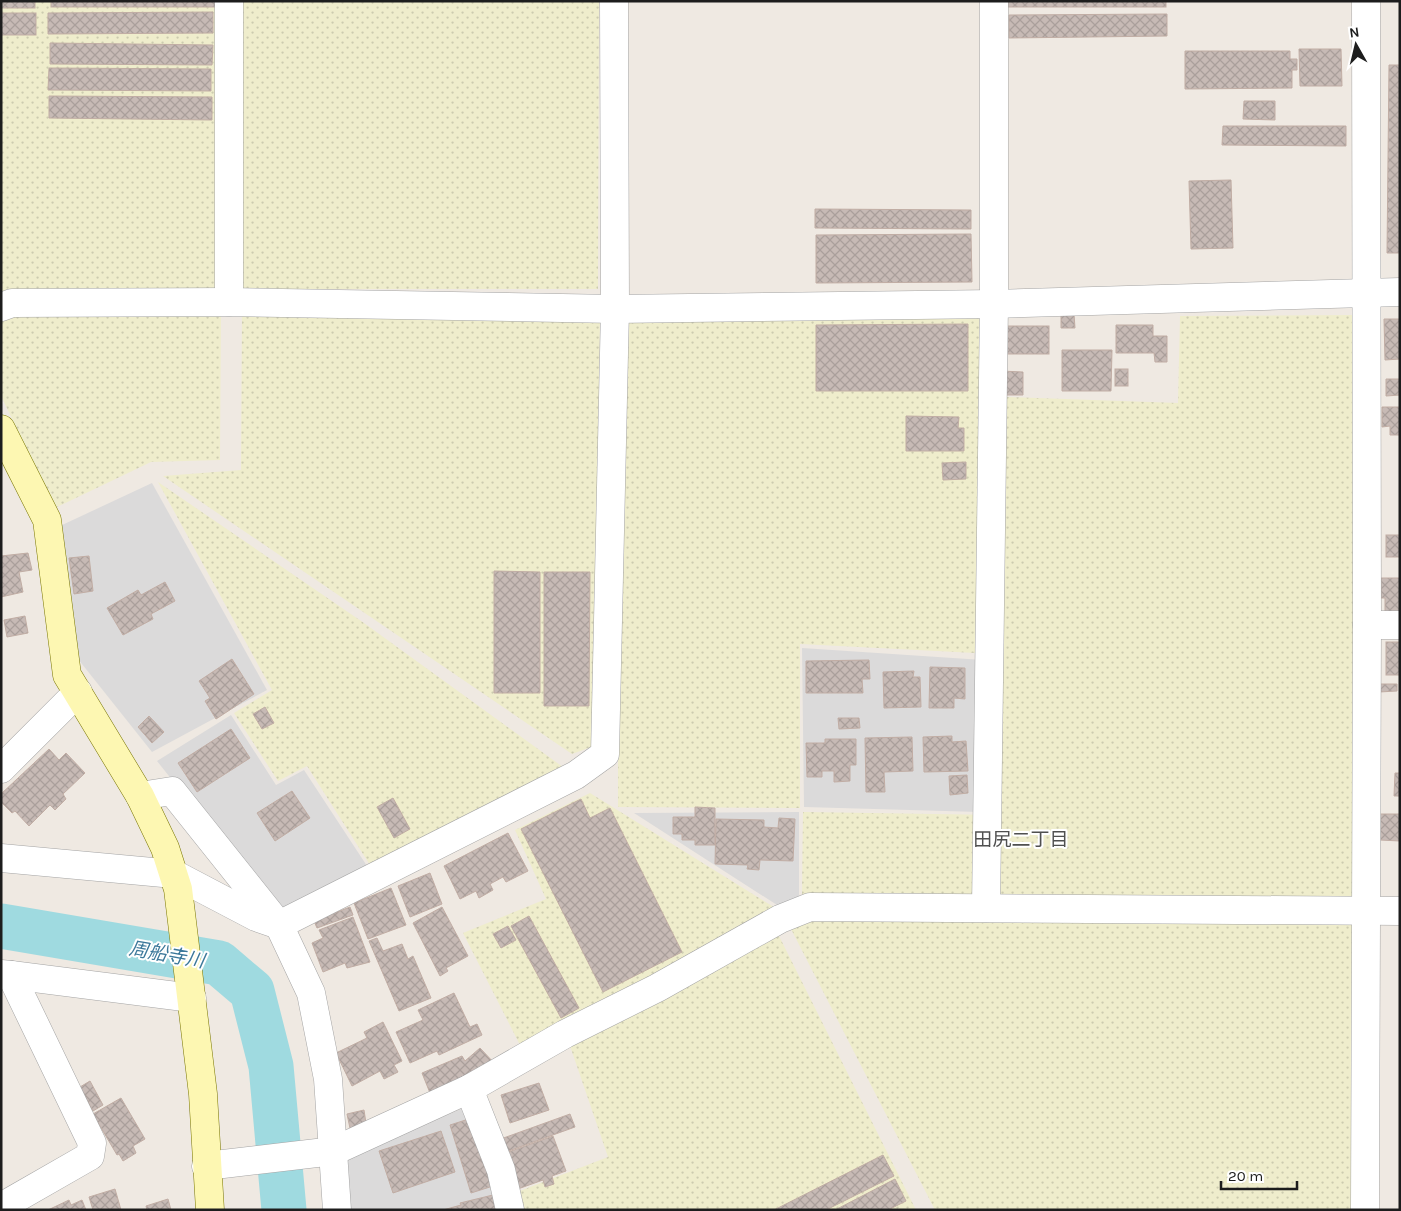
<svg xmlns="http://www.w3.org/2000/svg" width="1401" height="1211" viewBox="0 0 1401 1211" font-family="Karla,'Noto Sans JP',sans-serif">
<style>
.residential{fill:#dbdada}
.farmland{fill:url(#farmland-dots)}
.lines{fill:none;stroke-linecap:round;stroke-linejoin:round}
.river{stroke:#9fdae0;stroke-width:45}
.building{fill:url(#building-cross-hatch);stroke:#c1ada4}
.street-casing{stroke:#a4a4a4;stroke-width:29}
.secondary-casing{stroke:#787500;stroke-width:29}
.street{stroke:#fff;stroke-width:28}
.secondary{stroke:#fdf7b2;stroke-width:28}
.labels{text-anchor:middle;stroke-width:4;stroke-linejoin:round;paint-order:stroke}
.neighbourhood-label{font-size:19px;fill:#505050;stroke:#fff}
.water-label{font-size:19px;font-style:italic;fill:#3c789a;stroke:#fff}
</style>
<defs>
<pattern id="farmland-dots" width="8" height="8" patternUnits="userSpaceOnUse" patternTransform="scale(1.25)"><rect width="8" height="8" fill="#efedcc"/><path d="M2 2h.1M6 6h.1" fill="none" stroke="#cccbaf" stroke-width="1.8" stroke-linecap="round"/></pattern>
<pattern id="building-cross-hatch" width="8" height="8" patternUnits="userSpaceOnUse" patternTransform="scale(1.25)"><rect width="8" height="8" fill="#c7bab5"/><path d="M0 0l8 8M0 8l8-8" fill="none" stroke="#aa9f9b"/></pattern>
</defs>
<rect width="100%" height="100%" fill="#efe9e2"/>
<!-- residential -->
<g class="residential">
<polygon points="152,483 267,690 152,752 78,659 60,526"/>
<polygon points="802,648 983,660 980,812 804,807"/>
<polygon points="231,715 276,785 304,770 369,869 278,913 157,761"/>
<polygon points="799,812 799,900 777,905 634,813"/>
<polygon points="468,1106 503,1210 343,1210 345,1158"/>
</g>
<!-- farmland -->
<g class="farmland">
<polygon points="1,1 221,1 221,290 1,294"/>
<polygon points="240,1 599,1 598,289 240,289"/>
<polygon points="17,312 221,313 220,460 151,462 55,508 1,396 1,319"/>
<polygon points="242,312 600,316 594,746 572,754 163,476 241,470"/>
<polygon points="1002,314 1007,397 1178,403 1180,316 1354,315 1352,901 802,895 803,812 999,815 995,654 800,644 800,808 618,807 618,315"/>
<polygon points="158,482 364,623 567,770 370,865 307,766 278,781 234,713 272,690"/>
<polygon points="590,793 777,909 521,1047 463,933 546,899 515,830"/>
<polygon points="804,918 1352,920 1355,1210 935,1210 791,929"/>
<polygon points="775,928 916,1210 516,1210 512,1194 608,1157 568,1040"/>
</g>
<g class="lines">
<!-- river -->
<polyline class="river" points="1,926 219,963 252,991 271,1066 284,1210"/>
</g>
<!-- building -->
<g class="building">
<rect x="1" y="1" width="34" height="7"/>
<rect x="51" y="1" width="165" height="6"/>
<rect x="1008" y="1" width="158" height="6"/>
<polygon points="213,12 213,33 48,34 48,13"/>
<rect x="1" y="13" width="35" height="22"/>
<polygon points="1167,14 1167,36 1009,38 1009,15"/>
<polygon points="50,43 213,45 212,65 50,64"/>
<polygon points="1299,49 1341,49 1342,86 1300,86"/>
<polygon points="1185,51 1290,51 1290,59 1297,59 1297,70 1292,70 1292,88 1185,89"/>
<polygon points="1389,65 1400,65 1400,253 1387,253"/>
<polygon points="49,68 211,69 211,91 48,90"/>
<polygon points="49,96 212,97 212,120 49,118"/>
<polygon points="1244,101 1275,101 1275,120 1243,119"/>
<polygon points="1223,126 1346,126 1346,146 1222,145"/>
<polygon points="1231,180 1233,248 1191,249 1189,181"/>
<polygon points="815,209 971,210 971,229 815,228"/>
<polygon points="971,234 972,282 816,283 816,235"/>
<polygon points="1074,314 1075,328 1061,328 1061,315"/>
<polygon points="1384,319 1400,319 1400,359 1385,360"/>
<polygon points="968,324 968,391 816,391 816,325"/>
<polygon points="1116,325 1153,325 1153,336 1167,336 1167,362 1155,362 1154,353 1116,353"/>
<rect x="1001" y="326" width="48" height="28"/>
<polygon points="1062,350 1112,350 1111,391 1062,391"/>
<rect x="1115" y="369" width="13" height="17"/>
<polygon points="1001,371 1023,372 1023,395 1001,395"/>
<polygon points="1386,379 1400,379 1400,395 1386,396"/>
<polygon points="1382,407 1400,407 1400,435 1390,435 1390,426 1382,427"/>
<polygon points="906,416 959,417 958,428 964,428 964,451 906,451"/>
<polygon points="966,462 966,479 943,480 942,463"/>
<rect x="1386" y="535" width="14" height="22"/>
<polygon points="28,553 32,570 19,572 23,592 1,597 1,556"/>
<polygon points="89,556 93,591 74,594 69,558"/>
<polygon points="494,571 540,572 540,693 494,693"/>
<polygon points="544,572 590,572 589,706 544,706"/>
<polygon points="1381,578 1400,578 1400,612 1385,612 1385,598 1381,598"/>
<polygon points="165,582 175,601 151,614 153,619 123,635 107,608 138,590 141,595"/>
<polygon points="25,616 28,633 7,637 4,620"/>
<rect x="1386" y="642" width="14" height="33"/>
<polygon points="232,659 254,694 216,719 205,701 210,698 199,681"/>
<polygon points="869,660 870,679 862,679 863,693 806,693 806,661"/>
<polygon points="930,667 965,668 965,699 954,698 954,708 929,708"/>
<polygon points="914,671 913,677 920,677 921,707 884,708 883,672"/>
<polygon points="1378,684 1397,684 1397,691 1379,692"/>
<polygon points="265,707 274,723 262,729 253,714"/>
<polygon points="149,716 164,732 152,743 138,727"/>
<polygon points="838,718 859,718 860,728 839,729"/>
<polygon points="231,729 250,758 197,792 178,763"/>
<polygon points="952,736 952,742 966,741 968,771 924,772 923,737"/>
<polygon points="912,737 913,771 884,772 885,792 866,792 865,738"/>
<polygon points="825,739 856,739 856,765 850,765 850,781 834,782 834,771 822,771 822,777 807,777 806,743 825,743"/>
<polygon points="49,749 59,760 66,753 85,773 63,794 66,799 55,810 50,805 29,826 15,811 12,813 1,802 1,794"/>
<polygon points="1395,773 1400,773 1400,796 1394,796"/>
<polygon points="967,775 968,793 950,795 949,776"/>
<polygon points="292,791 310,818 275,841 257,813"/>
<polygon points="393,798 410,829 394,838 377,807"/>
<polygon points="581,799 590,818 610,808 682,952 603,992 521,829"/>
<polygon points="695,807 715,808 715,845 695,845 695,840 682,840 682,834 673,834 673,817 695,817"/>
<polygon points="1380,814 1400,814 1400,841 1380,840"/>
<polygon points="779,818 795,819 793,861 760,860 759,870 747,869 748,865 715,864 716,819 764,820 764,827 778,828"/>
<polygon points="508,833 528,871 506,882 503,877 490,884 493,890 479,898 476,891 460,899 444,866"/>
<polygon points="430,873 442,904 410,917 398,886"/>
<polygon points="391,888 406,925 368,939 354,903"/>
<polygon points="350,907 353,915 317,928 314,921"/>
<polygon points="442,907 468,956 446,968 448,971 440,976 413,923"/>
<polygon points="529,916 579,1008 561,1018 511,926"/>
<polygon points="353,917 370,962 347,968 345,963 323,972 312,943 323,938 319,930"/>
<polygon points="508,926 516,940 501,948 493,934"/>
<polygon points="377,938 383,951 402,944 408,959 413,956 431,998 399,1011 369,941"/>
<polygon points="454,993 470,1027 477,1024 482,1035 439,1055 437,1051 410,1063 396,1032 423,1020 418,1010"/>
<polygon points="383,1022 402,1061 394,1065 398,1072 384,1079 380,1071 352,1086 336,1053 367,1038 364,1032"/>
<polygon points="480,1048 495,1064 432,1098 422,1073 462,1056 465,1061"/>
<polygon points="90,1081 103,1105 93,1111 80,1087"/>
<polygon points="539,1083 549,1110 510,1123 501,1095"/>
<polygon points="121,1098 145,1139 133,1146 136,1153 123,1161 119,1154 117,1155 93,1114"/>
<polygon points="364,1110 367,1130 351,1133 347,1114"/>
<polygon points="570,1114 575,1127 503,1153 498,1140"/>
<polygon points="472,1118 493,1186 471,1193 450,1125"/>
<polygon points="441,1131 455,1172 393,1193 379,1151"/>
<polygon points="553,1136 566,1171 552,1176 554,1184 545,1187 543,1180 515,1190 503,1154"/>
<polygon points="883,1155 894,1176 826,1210 774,1210"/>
<polygon points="895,1179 906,1201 888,1210 835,1210"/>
<polygon points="115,1189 121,1210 93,1210 89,1197"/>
<polygon points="497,1194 501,1210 443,1210 461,1205 460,1203"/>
<polygon points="168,1199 171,1210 147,1210 146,1206"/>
<polygon points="69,1200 71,1205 82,1200 86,1210 48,1210"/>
</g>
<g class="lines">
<!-- street casing -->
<g class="street-casing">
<g id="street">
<polyline points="229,302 229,1"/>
<polyline points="1,307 12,303 229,302 615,309 994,304 1400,292"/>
<polyline points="1367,625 1400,625"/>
<polyline points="1,769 78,692"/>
<polyline points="140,796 172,791 279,925 576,775 605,754 615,309 614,1"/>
<polyline points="1,858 174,874 256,917 279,925 311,993 328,1079 337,1210"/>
<polyline points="986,908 994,304 994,1"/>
<polyline points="1,974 11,975 92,1143 90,1156 1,1207"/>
<polyline points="11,975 192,998"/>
<polyline points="469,1089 501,1170 510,1210"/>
<polyline points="206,1166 334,1151 469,1089 565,1034 657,988 780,919 810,907 1400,911"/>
<polyline points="1365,1210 1367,625 1366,1"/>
</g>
</g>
<!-- secondary casing -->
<g class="secondary-casing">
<polyline id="secondary" points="1,429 47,520 67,675 140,796 165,848 178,889 203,1094 210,1210"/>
</g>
<!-- street -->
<use href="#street" class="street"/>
<!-- secondary -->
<use href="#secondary" class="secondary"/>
</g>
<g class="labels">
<!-- neighbourhood labels -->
<g class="neighbourhood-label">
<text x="1021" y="846">田尻二丁目</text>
</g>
<!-- water labels -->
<g class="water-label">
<text transform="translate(167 954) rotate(10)" y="7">周船寺川</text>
</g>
</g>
<!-- border -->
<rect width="1401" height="1211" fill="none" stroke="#1d1d1d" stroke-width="5"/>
<!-- north arrow -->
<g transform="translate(1356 45) rotate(352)" stroke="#ffffff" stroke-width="4" paint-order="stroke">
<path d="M0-4L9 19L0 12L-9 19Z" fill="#1d1d1d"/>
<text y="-8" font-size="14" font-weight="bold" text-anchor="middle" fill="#1d1d1d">N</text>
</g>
<!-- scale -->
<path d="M1221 1181v8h76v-8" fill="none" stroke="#1d1d1d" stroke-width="2.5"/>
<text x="1228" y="1181" font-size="15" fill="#1d1d1d" stroke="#ffffff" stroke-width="4" paint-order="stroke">20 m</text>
</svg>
